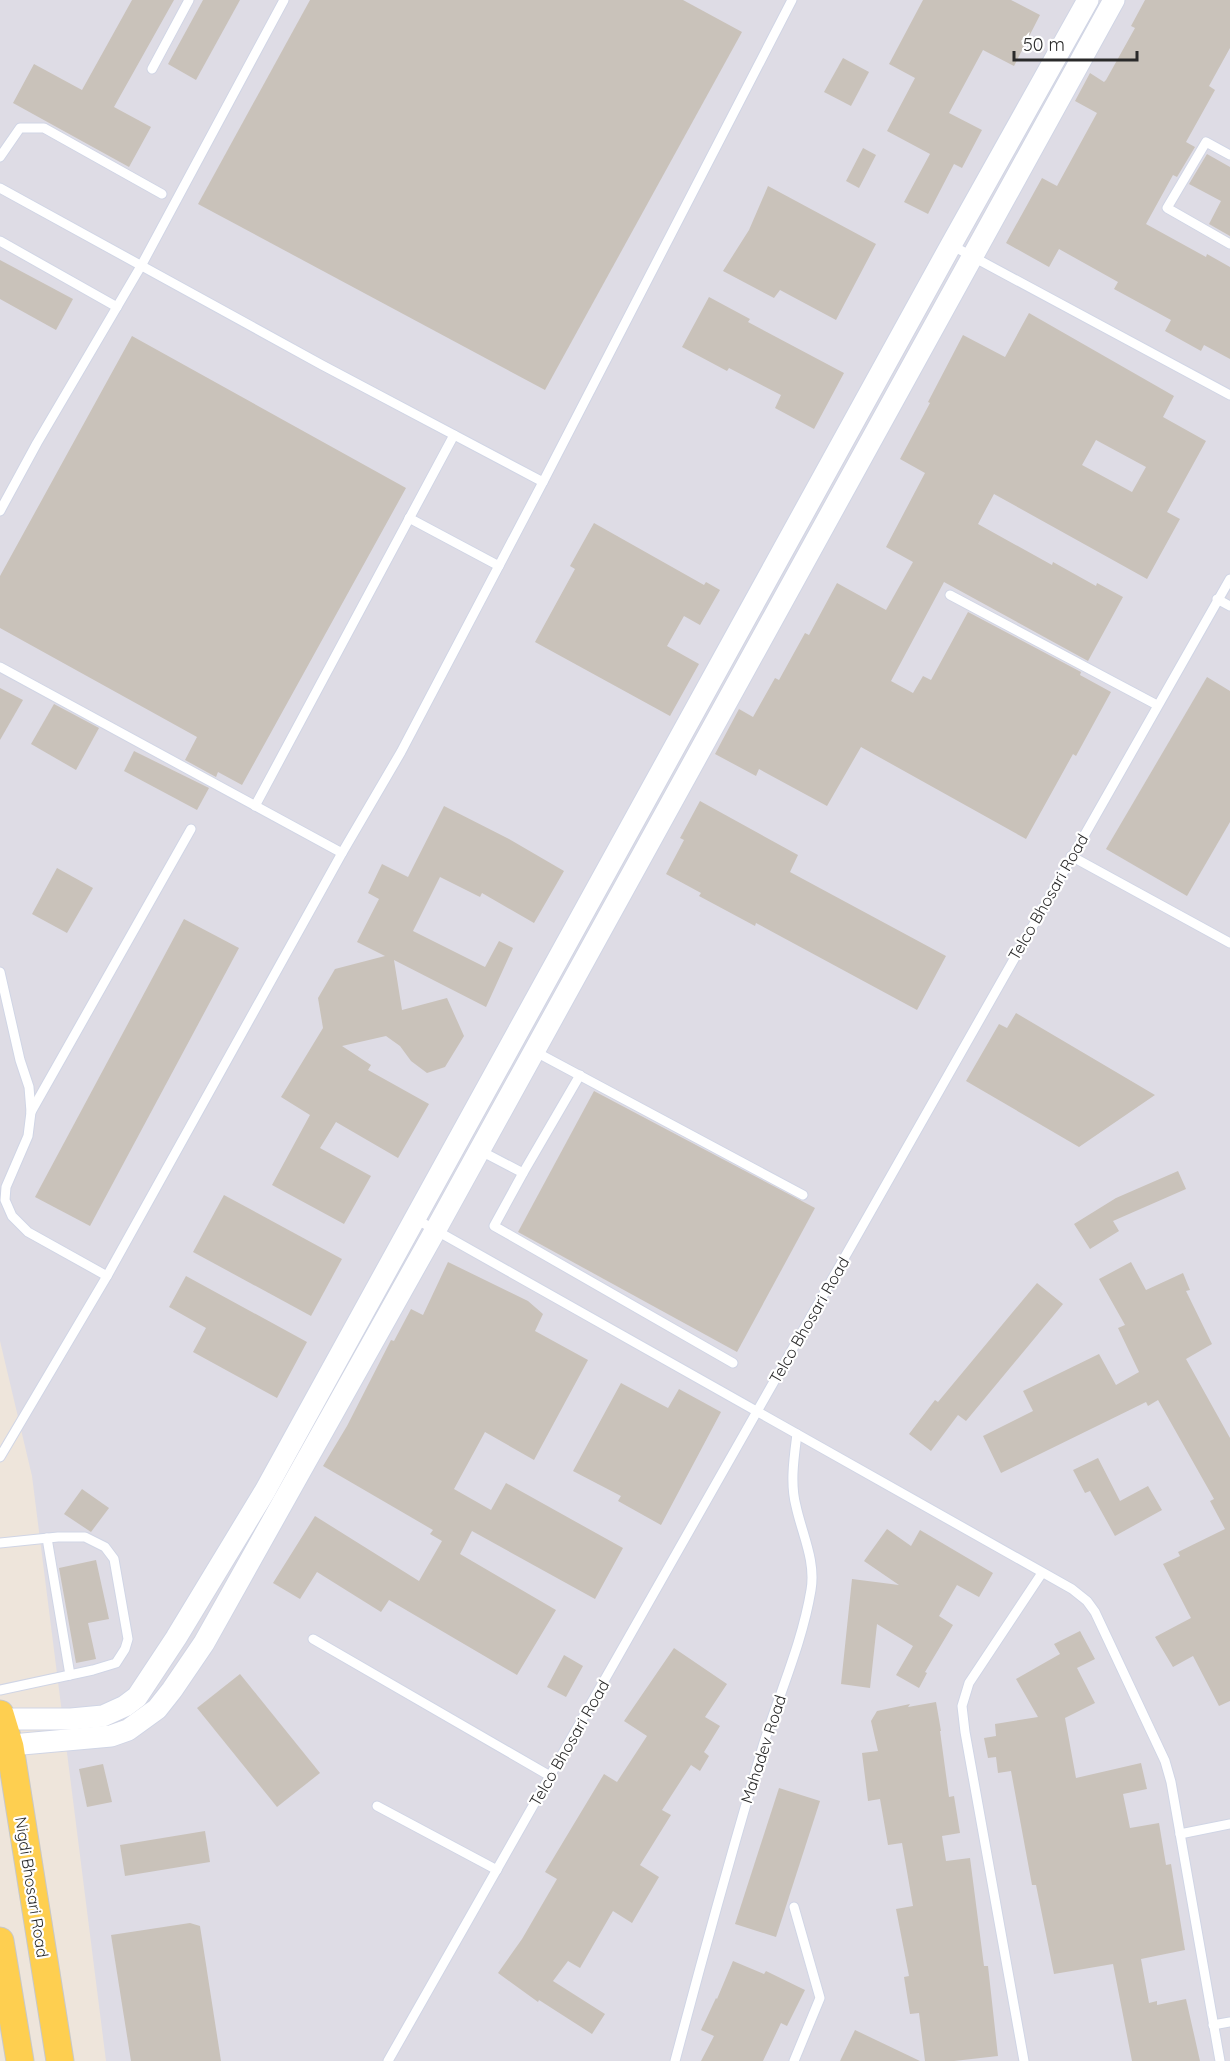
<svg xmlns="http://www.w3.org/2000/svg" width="1230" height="2061" viewBox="0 0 1230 2061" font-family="Quicksand,sans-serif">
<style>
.industrial{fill:#dedce5}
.building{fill:#c9c2ba;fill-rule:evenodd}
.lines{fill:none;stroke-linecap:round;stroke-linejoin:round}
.service-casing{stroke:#d0d5e5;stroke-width:11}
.tertiary-casing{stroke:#d0d5e5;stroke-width:23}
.primary-casing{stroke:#c8c8c8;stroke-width:29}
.service{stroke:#fff;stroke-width:9}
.tertiary{stroke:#fff;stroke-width:21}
.primary{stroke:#fecf50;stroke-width:27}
.labels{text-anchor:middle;stroke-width:4.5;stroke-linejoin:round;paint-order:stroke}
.street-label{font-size:16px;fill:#2a2a2a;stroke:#fff}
</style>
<rect width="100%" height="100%" fill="#eee5db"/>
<!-- industrial -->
<polygon class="industrial" points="0,0 1230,0 1230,2061 106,2061 32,1476 0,1341"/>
<!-- building -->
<g class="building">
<polygon points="132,0 174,0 114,107 151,127 129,167 13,103 34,64 82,90"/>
<polygon points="203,0 240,0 196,80 168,64"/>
<polygon points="310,0 683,0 742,32 545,390 198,204"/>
<polygon points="923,0 1011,0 1040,15 1014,66 983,50 949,113 982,130 962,168 954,164 928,214 904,202 930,154 887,131 915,78 889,64"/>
<polygon points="1145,0 1230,0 1230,48 1209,86 1215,90 1186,142 1195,147 1177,177 1173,175 1146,224 1206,257 1207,254 1230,267 1230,359 1204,345 1201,351 1165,331 1171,320 1114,289 1118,282 1059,249 1049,267 1006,243 1042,178 1057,186 1097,113 1075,101 1090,73 1104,82 1106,80 1135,28 1131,26"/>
<polygon points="843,58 869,72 851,106 824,92"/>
<polygon points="863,148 876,155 859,188 846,181"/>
<polygon points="1207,154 1230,167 1230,236 1209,224 1221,201 1189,184"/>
<polygon points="768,186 876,244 836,320 780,290 774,298 723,271 749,230"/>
<polygon points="0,260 73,299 56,330 0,299"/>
<polygon points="709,297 750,319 748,322 844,373 814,429 775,408 781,395 729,368 727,371 682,347"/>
<path d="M1029 313 1174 396 1163 417 1206 441 1167 512 1180 519 1147 579 994 494 978 524 1052 565 1053 562 1096 586 1097 583 1123 597 1088 661 944 582 891 681 913 693 923 676 931 680 968 612 1081 672 1080 675 1111 692 1076 756 1073 754 1026 839 861 747 827 806 759 769 756 776 715 754 739 709 753 717 775 678 779 680 805 633 809 635 837 583 886 610 913 562 886 547 925 473 900 459 930 403 928 402 963 335 1005 357ZM1096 440 1146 467 1132 492 1082 465Z"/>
<polygon points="132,336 406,488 242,785 218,772 216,777 185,760 197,737 0,628 0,576"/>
<polygon points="594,523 704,585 706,582 720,590 700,625 684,616 667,646 699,664 670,716 535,642 575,569 570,566"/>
<polygon points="1207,677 1230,691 1230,822 1187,896 1106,849"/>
<polygon points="0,688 23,700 0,740"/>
<polygon points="54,704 99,728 76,770 31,744"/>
<polygon points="134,751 209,788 197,810 124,771"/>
<polygon points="700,801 798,855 790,872 946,956 917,1010 756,923 755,926 699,896 701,893 666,874 684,840 680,838"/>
<polygon points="444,806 509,839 564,871 534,923 482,893 480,897 440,877 413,931 485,967 499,941 513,948 486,1007 394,960 402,1010 447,998 464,1036 445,1067 427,1073 411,1061 400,1046 386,1036 342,1046 371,1065 368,1070 429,1104 398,1158 336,1122 320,1148 371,1176 344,1224 272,1185 310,1115 281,1097 323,1028 318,998 335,969 385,956 357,942 379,899 368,893 382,864 408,877"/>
<polygon points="57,868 93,888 67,933 32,914"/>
<polygon points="184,919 239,948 90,1226 35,1197"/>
<polygon points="1016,1013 1155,1095 1079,1147 966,1081 999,1024 1007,1028"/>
<polygon points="594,1091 815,1208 737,1352 518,1232"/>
<polygon points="1178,1171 1186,1189 1113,1221 1119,1231 1090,1249 1074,1224 1116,1198"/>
<polygon points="224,1195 342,1259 311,1316 193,1252"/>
<polygon points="448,1262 528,1301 543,1314 535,1331 588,1360 534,1460 485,1432 454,1489 491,1510 506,1483 623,1548 595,1599 472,1531 460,1554 556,1610 517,1675 389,1600 381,1612 317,1572 300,1599 273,1583 315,1516 419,1581 442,1541 430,1534 433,1530 323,1466 347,1426 391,1340 394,1341 411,1309 423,1315"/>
<polygon points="1131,1262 1146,1290 1183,1273 1190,1290 1186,1291 1212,1344 1186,1359 1230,1438 1230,1701 1219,1706 1193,1656 1173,1667 1155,1637 1191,1618 1163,1564 1180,1556 1178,1552 1225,1529 1210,1501 1214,1499 1158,1400 1148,1406 1146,1402 1001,1473 983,1436 1033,1411 1023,1391 1099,1354 1116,1385 1139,1372 1118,1328 1125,1325 1099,1279"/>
<polygon points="186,1276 307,1342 277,1398 193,1352 206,1328 169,1307"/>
<polygon points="1037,1283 1063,1304 966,1421 958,1415 931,1451 909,1434 935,1400 938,1402"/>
<polygon points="621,1383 668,1408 679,1389 721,1412 661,1525 618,1501 621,1496 573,1471"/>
<polygon points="1098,1458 1120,1501 1148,1486 1162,1510 1115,1536 1090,1491 1085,1493 1073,1470"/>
<polygon points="82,1489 109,1508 91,1532 64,1514"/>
<polygon points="887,1529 911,1546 920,1530 993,1573 979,1597 957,1585 939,1616 953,1625 925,1672 927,1673 919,1688 896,1675 913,1646 877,1624 870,1688 841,1684 852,1579 899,1585 864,1561"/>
<polygon points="96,1560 109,1619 88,1623 96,1659 76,1663 59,1568"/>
<polygon points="1080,1631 1095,1659 1077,1668 1095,1703 1065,1718 1076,1778 1141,1763 1147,1789 1123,1794 1130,1828 1159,1823 1166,1865 1171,1864 1185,1950 1141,1959 1149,2003 1157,2001 1157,2005 1186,1999 1200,2061 1132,2061 1113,1964 1054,1974 1036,1885 1032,1885 1011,1771 998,1773 996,1757 988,1758 984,1738 996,1736 995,1724 1038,1717 1016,1679 1060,1654 1054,1644"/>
<polygon points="674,1648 727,1684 705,1717 720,1726 704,1752 709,1756 700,1771 691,1765 662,1810 671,1815 640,1865 659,1877 632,1923 613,1911 580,1968 568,1961 553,1981 605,2014 592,2034 539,2000 538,2002 498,1973 522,1939 557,1879 545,1872 604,1774 617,1782 647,1736 624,1721"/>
<polygon points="564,1655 583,1666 566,1697 547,1687"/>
<polygon points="240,1674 320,1773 277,1807 197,1708"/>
<polygon points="936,1702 941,1731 940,1731 949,1797 954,1796 960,1833 942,1836 946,1861 970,1858 984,1966 988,1966 998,2056 954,2061 925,2061 919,2013 910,2014 904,1977 909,1976 896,1909 913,1906 902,1843 888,1845 880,1799 868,1801 862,1753 878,1751 871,1721 877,1711 910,1704 908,1707"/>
<polygon points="103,1764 112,1802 87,1807 79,1769"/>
<polygon points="779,1788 820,1801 776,1937 735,1924"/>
<polygon points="205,1831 210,1862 125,1876 120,1845"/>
<polygon points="190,1923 200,1926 221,2061 131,2061 111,1935"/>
<polygon points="733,1961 764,1974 766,1971 805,1990 787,2026 781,2023 763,2061 701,2061 714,2036 701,2030 716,1998 717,1999"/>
<polygon points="855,2030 920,2061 840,2061"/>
</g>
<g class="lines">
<!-- service casing -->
<g class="service-casing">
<g id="service">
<polyline points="152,69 189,0"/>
<polyline points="1230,155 1206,142 1167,208 1230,244"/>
<polyline points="0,157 20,128 44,128 162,194"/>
<polyline points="0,188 322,365 543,482 792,0"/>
<polyline points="0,241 117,307"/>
<polyline points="951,245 1230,395"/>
<polyline points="0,511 37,443 141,266 284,0"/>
<polyline points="409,518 499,566"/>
<polyline points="950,595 1157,705"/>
<polyline points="1217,599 1230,606"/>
<polyline points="0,667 342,853"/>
<polyline points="255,806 454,435"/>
<polyline points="1071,856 1230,943"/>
<polyline points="0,972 20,1060 29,1087 31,1112 28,1136 6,1187 5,1200 12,1216 28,1232 107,1276"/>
<polyline points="534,1051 803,1195"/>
<polyline points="31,1112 191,829"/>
<polyline points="479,1150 523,1173 494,1226 733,1363"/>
<polyline points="523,1173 580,1075"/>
<polyline points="414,1218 1072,1589 1087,1601 1095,1612 1165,1761 1171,1782 1220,2061"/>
<polyline points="0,1457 107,1276 342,853 401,752 543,482"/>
<polyline points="47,1538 70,1675"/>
<polyline points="0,1543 58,1537 85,1537 105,1547 114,1559 128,1639 125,1649 116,1663 93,1670 0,1690"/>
<polyline points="313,1639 550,1776"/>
<polyline points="377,1806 497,1870"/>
<polyline points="1180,1834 1230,1824"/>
<polyline points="794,1907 820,1998 794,2061"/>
<polyline points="1213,2025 1230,2022"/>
<polyline points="388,2061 1230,579"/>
<path d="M675 2061C703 1955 732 1851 763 1746 779 1694 802 1644 811 1590 816 1561 802 1534 796 1506 790 1483 794 1458 797 1434"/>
<polyline points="1024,2061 965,1732 962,1706 969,1683 1042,1573"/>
</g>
</g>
<!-- tertiary casing -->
<g class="tertiary-casing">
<g id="tertiary">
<polyline points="0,1719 71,1719 103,1716 125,1706 137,1697 176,1638 265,1491 951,245 1088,0"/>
<polyline points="0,1746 111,1736 128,1730 157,1709 172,1690 204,1643 435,1231 1114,0"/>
</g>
</g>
<!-- primary casing -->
<g class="primary-casing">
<g id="primary">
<polyline points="0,1714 10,1747 60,2061"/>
<polyline points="0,1941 20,2061"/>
</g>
</g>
<!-- service -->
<use href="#service" class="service"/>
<!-- tertiary -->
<use href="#tertiary" class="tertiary"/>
<!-- primary -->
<use href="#primary" class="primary"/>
</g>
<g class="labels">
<!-- street labels -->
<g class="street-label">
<text transform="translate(1048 897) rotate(-60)" y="6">Telco Bhosari Road</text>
<text transform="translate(809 1320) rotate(-60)" y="6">Telco Bhosari Road</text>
<text transform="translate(569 1743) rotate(-60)" y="6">Telco Bhosari Road</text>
<text transform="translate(763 1749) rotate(-72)" y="6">Mahadev Road</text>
<text transform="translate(32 1887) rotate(81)" y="6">Nigdi Bhosari Road</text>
</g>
</g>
<!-- scale -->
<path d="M1014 51v9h123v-9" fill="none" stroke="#2a2a2a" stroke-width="3"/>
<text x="1023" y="51" font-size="18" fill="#2a2a2a" stroke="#ffffff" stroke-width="4.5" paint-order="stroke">50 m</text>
</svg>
